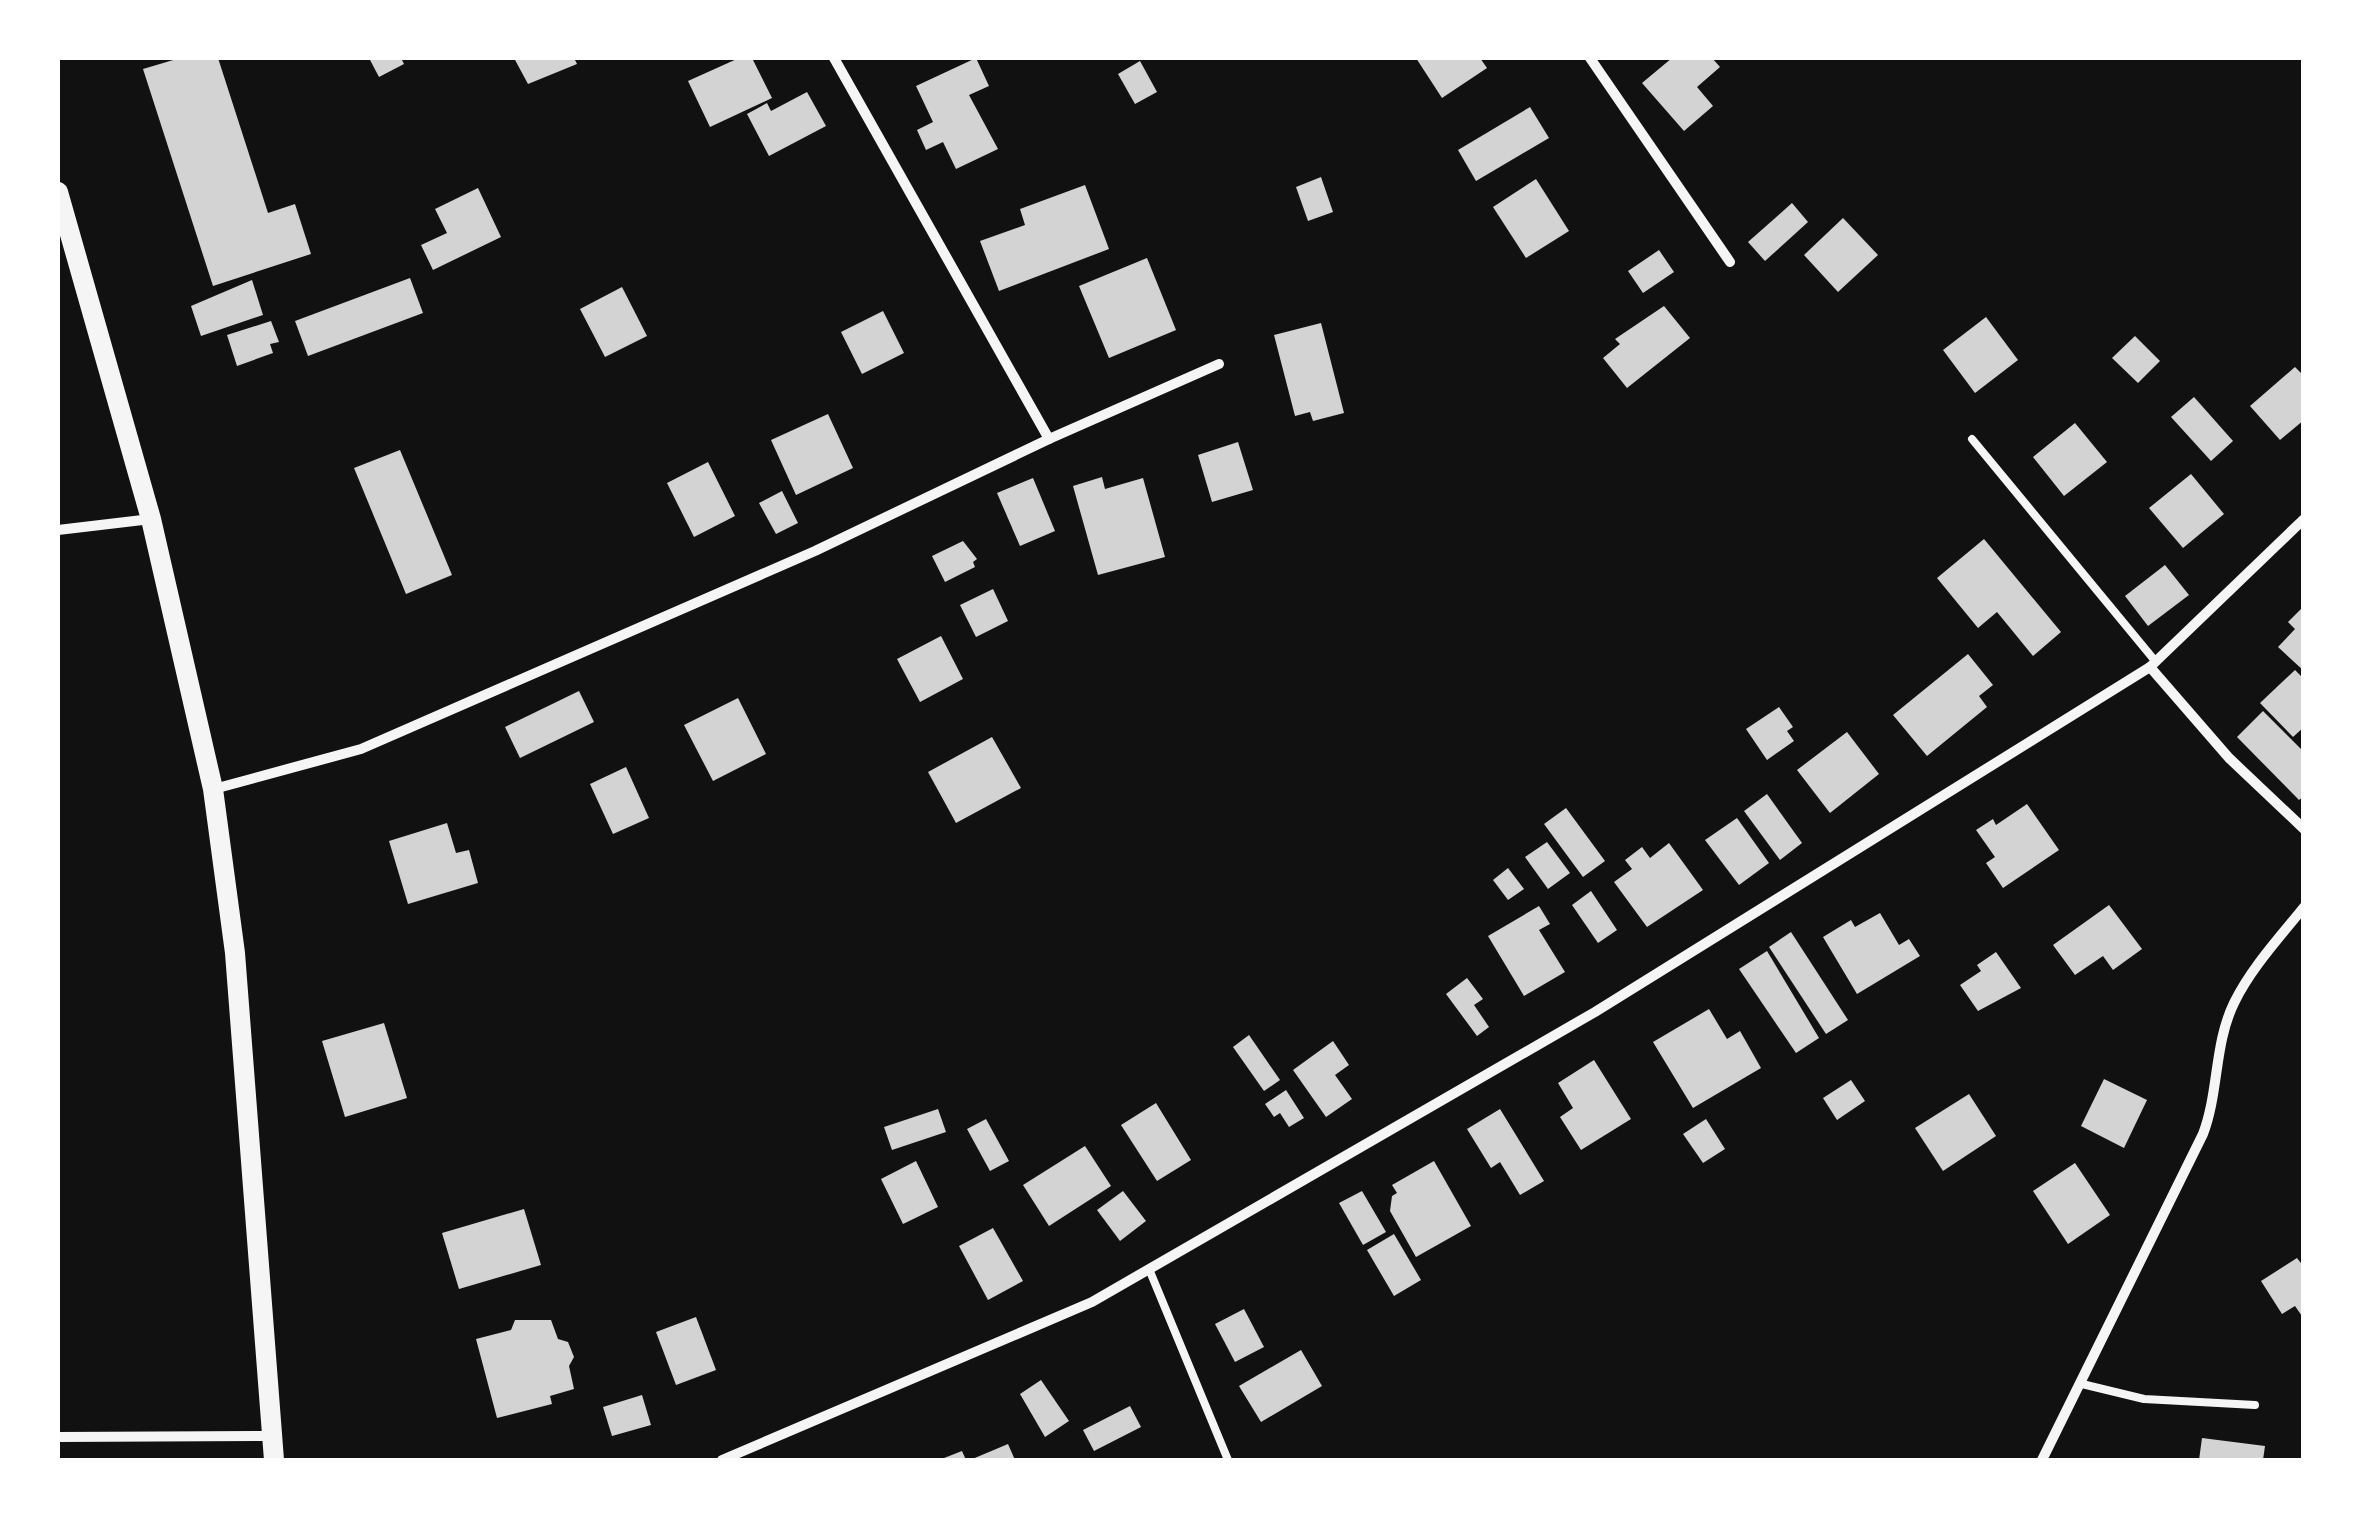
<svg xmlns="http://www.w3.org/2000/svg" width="2361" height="1518" viewBox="0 0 2361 1518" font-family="'Noto Serif',serif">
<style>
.building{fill:#d3d3d3}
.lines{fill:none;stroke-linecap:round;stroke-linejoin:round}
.service{stroke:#f5f5f5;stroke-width:8}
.minor{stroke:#f5f5f5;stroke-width:10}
.secondary{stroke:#f5f5f5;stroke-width:20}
</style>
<rect width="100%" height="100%" fill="#111"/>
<!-- building -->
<g class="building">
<polygon points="180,58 218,58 268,213 295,204 311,254 213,286 143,69"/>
<polygon points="369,58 401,58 404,64 379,77"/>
<polygon points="514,58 574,58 577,64 528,84"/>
<polygon points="739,58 752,58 772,98 710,127 688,81"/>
<polygon points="976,58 989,86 969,95 998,149 956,169 943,142 926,150 917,130 933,122 916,86"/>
<polygon points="1416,58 1480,58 1487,68 1442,98"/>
<polygon points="1672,58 1712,58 1720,67 1697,87 1713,106 1684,131 1642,83"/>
<polygon points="1140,61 1157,92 1135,104 1118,74"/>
<polygon points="807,92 826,126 769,156 747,114 767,103 771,111"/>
<polygon points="1530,107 1549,138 1476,181 1458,150"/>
<polygon points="1321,177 1333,212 1308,221 1296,187"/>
<polygon points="1536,179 1569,231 1526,258 1493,207"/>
<polygon points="1085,185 1109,249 999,291 980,241 1025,225 1020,209"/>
<polygon points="478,188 501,237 433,270 421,245 447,233 435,209"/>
<polygon points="1792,203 1808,222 1765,261 1748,242"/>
<polygon points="1843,218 1878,255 1838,292 1804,255"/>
<polygon points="1659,250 1674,272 1643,293 1628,271"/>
<polygon points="1147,258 1176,330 1109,358 1079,286"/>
<polygon points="410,278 423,313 308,356 295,321"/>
<polygon points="252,280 263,315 201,336 191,306"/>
<polygon points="622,287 647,336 605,357 580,309"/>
<polygon points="1664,306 1690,338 1627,388 1603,358 1620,344 1615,339"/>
<polygon points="883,311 904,353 862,374 841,332"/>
<polygon points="1986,317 2018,360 1975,393 1943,350"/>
<polygon points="271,321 279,342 270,344 273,353 237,366 227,335"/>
<polygon points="1321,323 1344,413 1313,421 1310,412 1295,416 1274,335"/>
<polygon points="2135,336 2160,361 2138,383 2112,358"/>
<polygon points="2295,367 2304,376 2304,420 2280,440 2250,406"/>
<polygon points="2194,397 2233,441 2211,461 2171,417"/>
<polygon points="828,414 853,468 796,495 771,440"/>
<polygon points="2075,423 2107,462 2064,496 2033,457"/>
<polygon points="1238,442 1253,490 1212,502 1198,455"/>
<polygon points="400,450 452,575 406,594 354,468"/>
<polygon points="708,462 735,516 694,537 667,483"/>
<polygon points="2191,474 2224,514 2183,548 2149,508"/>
<polygon points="1102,477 1105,489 1143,478 1165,557 1098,575 1073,486"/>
<polygon points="1033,478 1055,531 1020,546 997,493"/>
<polygon points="782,491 798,523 776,534 759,503"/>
<polygon points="1984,539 2061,632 2033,656 1997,612 1978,628 1937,578"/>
<polygon points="963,541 977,559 973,562 975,567 945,582 932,556"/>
<polygon points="2165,565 2189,595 2148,626 2125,596"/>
<polygon points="993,589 1008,621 976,637 960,605"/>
<polygon points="2304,606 2304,671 2278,647 2295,629 2288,622"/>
<polygon points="941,636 963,679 920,702 897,659"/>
<polygon points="1968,654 1993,685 1979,696 1987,707 1927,756 1893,715"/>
<polygon points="2295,670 2304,679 2304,727 2293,737 2260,703"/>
<polygon points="579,691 594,722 520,758 505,727"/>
<polygon points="738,698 766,754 713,781 684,725"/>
<polygon points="1779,707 1793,727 1787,731 1794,741 1767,760 1746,729"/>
<polygon points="2263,711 2304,752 2304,796 2299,800 2237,737"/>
<polygon points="1847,732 1879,774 1830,813 1797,770"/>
<polygon points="992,737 1021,788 956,823 928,772"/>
<polygon points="626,767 649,818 613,834 590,784"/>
<polygon points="1767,794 1802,843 1780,860 1744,811"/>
<polygon points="2027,804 2059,850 2003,888 1986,863 1995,857 1976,830 1993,819 1996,825"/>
<polygon points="1566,808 1605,861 1583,877 1544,824"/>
<polygon points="1737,818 1769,863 1739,885 1705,840"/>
<polygon points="447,823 456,853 469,850 478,883 408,904 389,841"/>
<polygon points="1547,842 1570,873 1548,889 1525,857"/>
<polygon points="1669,843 1703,890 1647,927 1614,882 1632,869 1625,860 1642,847 1650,858"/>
<polygon points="1508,868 1524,889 1508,900 1493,880"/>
<polygon points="1591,891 1617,930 1598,943 1572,905"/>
<polygon points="2109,905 2142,949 2113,970 2103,956 2075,975 2053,945"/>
<polygon points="1539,906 1550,924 1539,930 1565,972 1524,996 1488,936"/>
<polygon points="1880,913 1899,945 1909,939 1920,956 1857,994 1823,937 1851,920 1855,927"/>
<polygon points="1791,932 1848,1020 1826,1034 1769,947"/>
<polygon points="1767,951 1819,1038 1796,1053 1739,969"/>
<polygon points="1996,952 2021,988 1978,1011 1960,985 1981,971 1977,965"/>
<polygon points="1467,978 1483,999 1474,1005 1489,1027 1477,1036 1446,994"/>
<polygon points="1709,1009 1727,1039 1740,1031 1761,1068 1693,1108 1653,1042"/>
<polygon points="384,1023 407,1098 345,1117 322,1041"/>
<polygon points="1249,1035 1280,1080 1264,1091 1233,1047"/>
<polygon points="1333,1041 1349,1065 1335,1075 1352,1099 1326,1117 1293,1070"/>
<polygon points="1594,1060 1631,1119 1581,1150 1560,1117 1573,1108 1558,1083"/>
<polygon points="2104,1079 2147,1100 2124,1148 2081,1126"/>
<polygon points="1851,1080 1865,1101 1837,1120 1823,1098"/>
<polygon points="1286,1090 1304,1118 1289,1127 1280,1113 1274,1117 1265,1104"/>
<polygon points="1969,1094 1996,1136 1943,1171 1915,1128"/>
<polygon points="1156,1103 1191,1160 1157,1181 1121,1125"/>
<polygon points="938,1109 946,1132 892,1150 884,1127"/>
<polygon points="1500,1109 1544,1181 1520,1195 1500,1162 1491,1168 1467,1129"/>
<polygon points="986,1119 1009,1161 990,1171 967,1129"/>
<polygon points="1706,1119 1725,1149 1703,1163 1683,1134"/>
<polygon points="1085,1146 1111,1186 1049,1226 1023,1185"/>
<polygon points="916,1161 938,1207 903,1224 881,1179"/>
<polygon points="1434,1161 1471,1226 1416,1257 1390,1211 1392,1196 1397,1193 1392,1185"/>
<polygon points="2075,1163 2110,1215 2068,1244 2033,1191"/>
<polygon points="1123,1191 1146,1221 1120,1241 1097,1210"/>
<polygon points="1362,1191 1386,1232 1363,1245 1339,1203"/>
<polygon points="524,1209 541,1265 459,1289 442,1233"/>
<polygon points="993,1228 1023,1281 988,1300 959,1246"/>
<polygon points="1394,1234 1421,1280 1394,1296 1367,1250"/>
<polygon points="2297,1258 2304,1267 2304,1319 2295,1306 2282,1314 2261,1281"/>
<polygon points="1244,1309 1264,1347 1235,1362 1215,1324"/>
<polygon points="696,1317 716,1370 676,1385 656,1332"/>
<polygon points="515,1320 551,1320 558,1339 568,1342 574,1357 569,1366 574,1389 550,1396 552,1404 497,1418 476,1339 511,1330"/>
<polygon points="1301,1350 1322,1386 1261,1422 1239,1386"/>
<polygon points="1041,1380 1069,1421 1045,1437 1020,1394"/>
<polygon points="642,1395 651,1425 612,1436 603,1407"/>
<polygon points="1130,1406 1141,1427 1094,1451 1083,1430"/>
<polygon points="2202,1438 2265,1446 2263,1460 2199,1460"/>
<polygon points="1008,1444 1015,1460 970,1460"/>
<polygon points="962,1451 966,1460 939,1460"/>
</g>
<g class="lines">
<!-- service -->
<g class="service">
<polyline points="1972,439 2156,662"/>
<polyline points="1149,1269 1228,1460"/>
<polyline points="2082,1384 2144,1399 2255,1405"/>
</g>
<!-- minor -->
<g class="minor">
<polyline points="1590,58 1730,262"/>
<polyline points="1049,439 1219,364"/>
<polyline points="58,530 151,519"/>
<polyline points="2150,667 2229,758 2304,829"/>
<polyline points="214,789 361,749 815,551 1049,439 834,58"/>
<polyline points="58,1437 273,1436"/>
<polyline points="722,1460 1092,1302 1595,1012 2150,667 2304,519"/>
<path d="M2042 1460 2203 1134C2219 1092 2214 1044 2234 1003 2251 968 2280 937 2304 907"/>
</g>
<!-- secondary -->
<polyline class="secondary" points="58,192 151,519 213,789 235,953 274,1460"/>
</g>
<!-- border -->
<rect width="2361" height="1518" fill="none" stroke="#ffffff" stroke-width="120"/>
</svg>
